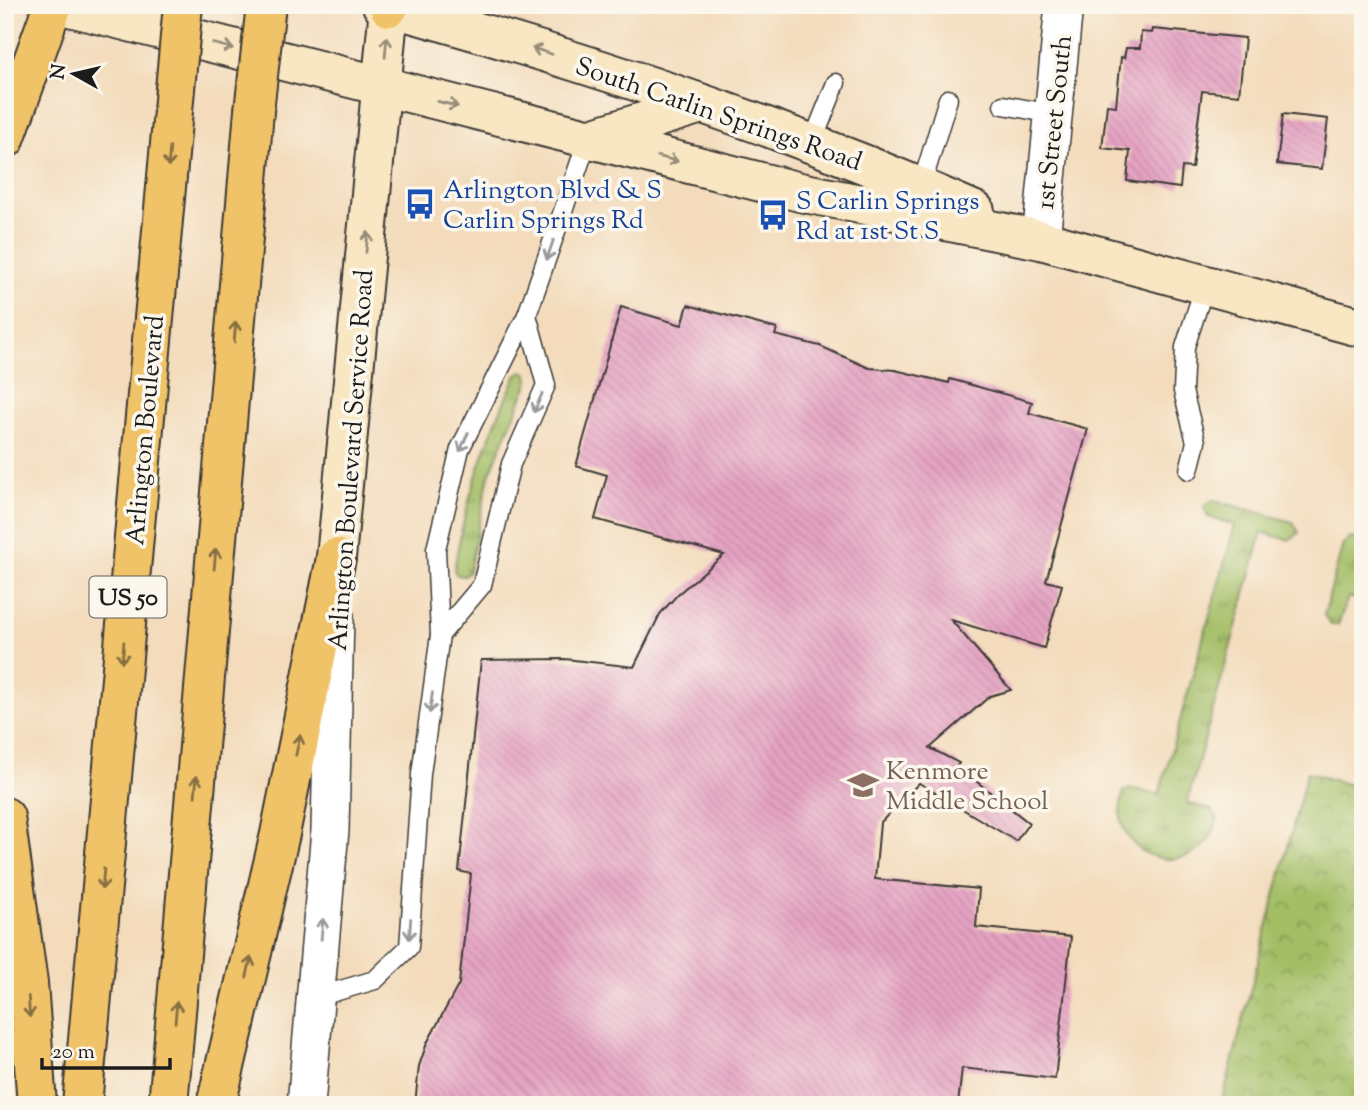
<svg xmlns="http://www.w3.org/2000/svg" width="1368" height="1110" viewBox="0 0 1368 1110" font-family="'Sorts Mill Goudy',serif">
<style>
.grass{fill:url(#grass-tufts);stroke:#606d40;stroke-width:2}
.park{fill:url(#park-crowns);stroke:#606d40;stroke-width:2}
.building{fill:url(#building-back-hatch)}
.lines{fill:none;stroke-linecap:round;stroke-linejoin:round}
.service-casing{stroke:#3c3934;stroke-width:21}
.minor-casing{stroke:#3c3934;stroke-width:40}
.secondary-casing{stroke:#3c3934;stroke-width:42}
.trunk-casing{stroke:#3c3934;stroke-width:42}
.service{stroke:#fff;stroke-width:18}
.minor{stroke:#fff;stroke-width:37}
.secondary{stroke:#f9e7c3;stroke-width:38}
.trunk{stroke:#f1c369;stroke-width:38}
.trunk-bridge-casing{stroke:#3c3934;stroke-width:42;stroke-linecap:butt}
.trunk-bridge{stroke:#f1c369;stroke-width:38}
.oneway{stroke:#968c78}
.oneway2{stroke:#867042}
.oneway3{stroke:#999}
.labels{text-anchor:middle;stroke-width:7;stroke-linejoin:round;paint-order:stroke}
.shield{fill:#fbf7ec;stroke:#5f5e5a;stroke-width:2}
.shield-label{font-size:24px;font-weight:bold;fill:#1c1c1c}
.street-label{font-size:26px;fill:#1c1c1c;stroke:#fbf7ec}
.transit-label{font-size:26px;fill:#164399;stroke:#fbf7ec;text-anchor:start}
.education-label{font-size:26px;fill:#785e54;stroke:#fbf7ec;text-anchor:start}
</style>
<defs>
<pattern id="grass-tufts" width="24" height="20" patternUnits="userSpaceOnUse" patternTransform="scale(1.75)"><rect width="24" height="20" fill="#a3be65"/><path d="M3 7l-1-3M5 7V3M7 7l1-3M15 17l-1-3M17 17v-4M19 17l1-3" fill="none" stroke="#849a52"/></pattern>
<pattern id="park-crowns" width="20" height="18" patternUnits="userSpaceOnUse" patternTransform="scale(1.75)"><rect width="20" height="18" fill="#a3be65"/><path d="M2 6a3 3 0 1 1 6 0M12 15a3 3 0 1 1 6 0" fill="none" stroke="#849a52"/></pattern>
<pattern id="building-back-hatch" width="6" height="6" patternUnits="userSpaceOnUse" patternTransform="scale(1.75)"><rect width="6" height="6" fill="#e5a2c2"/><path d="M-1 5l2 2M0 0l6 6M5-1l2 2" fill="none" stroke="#c48ba6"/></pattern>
</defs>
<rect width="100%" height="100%" fill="#fbf7ec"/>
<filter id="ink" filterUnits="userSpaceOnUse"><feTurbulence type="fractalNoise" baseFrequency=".0143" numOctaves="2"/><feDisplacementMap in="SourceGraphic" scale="14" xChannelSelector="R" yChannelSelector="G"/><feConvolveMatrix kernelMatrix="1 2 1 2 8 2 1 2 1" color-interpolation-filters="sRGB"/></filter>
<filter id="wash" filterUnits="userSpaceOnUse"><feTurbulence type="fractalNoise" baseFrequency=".00686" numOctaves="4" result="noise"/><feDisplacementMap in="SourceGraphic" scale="28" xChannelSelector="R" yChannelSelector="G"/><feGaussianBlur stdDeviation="1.57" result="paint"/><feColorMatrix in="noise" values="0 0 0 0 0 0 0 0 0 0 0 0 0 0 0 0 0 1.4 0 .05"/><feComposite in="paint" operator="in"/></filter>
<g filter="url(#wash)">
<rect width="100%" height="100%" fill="#f3dbbb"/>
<!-- grass -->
<g class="grass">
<path d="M523 371 528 374 529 381 489 475 469 572 464 576 457 575 454 570C465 501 486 439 516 376Z"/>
<path d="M1213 500 1293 522 1299 533 1289 540 1262 533 1187 803 1211 810 1218 818C1200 890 1101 859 1124 791L1133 789 1159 795 1235 525 1208 517 1204 506Z"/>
<polygon points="1356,538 1362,549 1355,575 1363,577 1363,601 1348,597 1338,625 1331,625 1324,615 1343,544 1349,539"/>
</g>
<!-- park -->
<polygon class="park" points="1307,772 1363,789 1363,1105 1221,1105"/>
<g id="blocks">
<!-- building -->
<g class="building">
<polygon points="1153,29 1245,38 1239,95 1202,91 1192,168 1182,167 1180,188 1127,181 1130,151 1102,148 1107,105 1116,106 1121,57 1124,58 1126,48 1140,48 1141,32 1152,33"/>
<polygon points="1283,114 1328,119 1322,169 1277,164"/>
<polygon points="688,305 777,329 775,335 820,346 869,368 895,370 949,383 950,379 1032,402 1029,413 1088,429 1046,581 1062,585 1044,648 951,620 1011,690 990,696 930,748 959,763 957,766 1029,823 1016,841 919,783 880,823 875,879 979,889 976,927 1071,937 1055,1079 962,1068 958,1105 415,1105 419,1066 427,1043 459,984 471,874 459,871 481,660 565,659 634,667 660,614 678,594 724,555 595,519 607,475 576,466 621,307 682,325"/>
</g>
</g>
</g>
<g filter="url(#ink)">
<use href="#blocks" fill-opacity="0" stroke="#3c3934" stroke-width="2"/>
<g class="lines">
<!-- service casing -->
<g class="service-casing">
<g id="service">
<polyline points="1003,105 1053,114"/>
<polyline points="812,143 836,83"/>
<polyline points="921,187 948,99"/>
<polyline points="1189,470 1196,442 1183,391 1185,347 1205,285"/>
<polyline points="440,635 482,585 511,464 546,385 527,315"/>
<polyline points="317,997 375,980 409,947 421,774 440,635 436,549 460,449 527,315 588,139"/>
</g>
</g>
<!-- minor casing -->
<g class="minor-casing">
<g id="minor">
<polyline points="1041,240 1064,5"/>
<polyline points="306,1105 330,830 335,617"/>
</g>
</g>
<!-- secondary casing -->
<g class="secondary-casing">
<g id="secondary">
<polyline points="62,5 800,192 1041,240 1363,328"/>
<path d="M382 5C584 60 784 126 975 211"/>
<polyline points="588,139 701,104"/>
<polyline points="336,558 389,7"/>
</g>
</g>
<!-- trunk casing -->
<g class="trunk-casing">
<g id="trunk">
<polyline points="389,7 390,5"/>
<polyline points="5,139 53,5"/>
<polyline points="5,817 28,983 37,1105"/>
<polyline points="82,1105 175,89"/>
<polyline points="168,1105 254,111"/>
<polyline points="216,1105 280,834 336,558"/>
</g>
</g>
<!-- service -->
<use href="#service" class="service"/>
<!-- minor -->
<use href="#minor" class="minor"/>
<!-- secondary -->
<use href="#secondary" class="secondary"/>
<!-- trunk -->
<use href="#trunk" class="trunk"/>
<!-- trunk-bridge casing -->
<g class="trunk-bridge-casing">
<g id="trunk-bridge">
<polyline points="175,89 183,5"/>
<polyline points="254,111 266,5"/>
</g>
</g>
<!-- trunk-bridge -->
<use href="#trunk-bridge" class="trunk-bridge"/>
</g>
<!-- one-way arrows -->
<defs><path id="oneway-shaft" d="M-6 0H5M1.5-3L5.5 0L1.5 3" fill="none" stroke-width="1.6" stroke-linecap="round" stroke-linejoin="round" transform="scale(1.75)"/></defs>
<g class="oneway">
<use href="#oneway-shaft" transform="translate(223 46) rotate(14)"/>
<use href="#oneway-shaft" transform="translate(386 47) rotate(-85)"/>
<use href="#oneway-shaft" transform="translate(542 51) rotate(-162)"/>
<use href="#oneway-shaft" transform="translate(448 104) rotate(14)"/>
<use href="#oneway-shaft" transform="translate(668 159) rotate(14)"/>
<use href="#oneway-shaft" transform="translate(367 242) rotate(-84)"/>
</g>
<g class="oneway2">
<use href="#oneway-shaft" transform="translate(169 157) rotate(95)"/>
<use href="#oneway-shaft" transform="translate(235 332) rotate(-85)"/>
<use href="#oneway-shaft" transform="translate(215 559) rotate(-85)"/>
<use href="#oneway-shaft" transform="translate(123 652) rotate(95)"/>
<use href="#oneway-shaft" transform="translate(298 745) rotate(-78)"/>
<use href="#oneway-shaft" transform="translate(196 786) rotate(-85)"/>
<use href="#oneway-shaft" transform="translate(103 879) rotate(95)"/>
<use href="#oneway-shaft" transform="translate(249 967) rotate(-77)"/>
<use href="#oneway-shaft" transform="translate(29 1007) rotate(86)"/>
<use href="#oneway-shaft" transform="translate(176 1012) rotate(-85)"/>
</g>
<g class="oneway3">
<use href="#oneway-shaft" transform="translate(550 250) rotate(109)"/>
<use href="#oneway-shaft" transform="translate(538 403) rotate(114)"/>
<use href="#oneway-shaft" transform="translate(464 442) rotate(114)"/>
<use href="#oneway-shaft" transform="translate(431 703) rotate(98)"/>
<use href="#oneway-shaft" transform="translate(322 929) rotate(-85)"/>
<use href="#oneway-shaft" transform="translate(410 929) rotate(94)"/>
</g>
</g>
<!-- icons -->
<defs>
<g id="bus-bare" transform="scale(2.415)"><path d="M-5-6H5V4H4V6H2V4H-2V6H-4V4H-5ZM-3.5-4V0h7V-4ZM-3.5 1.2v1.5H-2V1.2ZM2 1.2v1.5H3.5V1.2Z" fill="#1a4fb4" stroke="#fbf7ec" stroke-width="2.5" paint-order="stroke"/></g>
<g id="school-bare" transform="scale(2.415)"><path d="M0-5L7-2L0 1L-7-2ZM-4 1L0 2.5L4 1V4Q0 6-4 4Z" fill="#8d6e63" stroke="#fbf7ec" stroke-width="2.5" paint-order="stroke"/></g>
</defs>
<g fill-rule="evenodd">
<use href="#bus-bare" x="420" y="204"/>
<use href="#bus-bare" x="773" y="215"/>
<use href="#school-bare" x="863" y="785"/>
</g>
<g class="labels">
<!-- shield labels -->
<rect class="shield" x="89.5" y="576.5" width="77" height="41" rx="5"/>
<g class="shield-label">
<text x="128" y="605">US 50</text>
</g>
<!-- street labels -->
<g class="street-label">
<text transform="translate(719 113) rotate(19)" y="9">South Carlin Springs Road</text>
<text transform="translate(1053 122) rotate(-84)" y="9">1st Street South</text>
<text transform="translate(144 430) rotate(-85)" y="9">Arlington Boulevard</text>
<text transform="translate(350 460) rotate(-86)" y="9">Arlington Boulevard Service Road</text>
</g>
<!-- transit labels -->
<g class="transit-label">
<text x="443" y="198">Arlington Blvd &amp; S<tspan x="443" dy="30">Carlin Springs Rd</tspan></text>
<text x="796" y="209">S Carlin Springs<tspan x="796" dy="30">Rd at 1st St S</tspan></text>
</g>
<!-- education labels -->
<g class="education-label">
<text x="886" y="779">Kenmore<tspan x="886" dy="30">Middle School</tspan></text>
</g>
</g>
<!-- margin -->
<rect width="1368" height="1110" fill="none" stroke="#fbf7ec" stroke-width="28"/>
<!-- north arrow -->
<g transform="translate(74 74) rotate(278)" stroke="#fbf7ec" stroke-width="5" paint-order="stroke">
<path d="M0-5L12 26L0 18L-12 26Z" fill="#1c1c1c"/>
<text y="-10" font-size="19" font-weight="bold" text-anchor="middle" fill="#1c1c1c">N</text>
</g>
<!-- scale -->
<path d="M42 1058v10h128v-10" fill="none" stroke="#1c1c1c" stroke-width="3.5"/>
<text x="52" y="1058" font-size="21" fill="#1c1c1c" stroke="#fbf7ec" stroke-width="5" paint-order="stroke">20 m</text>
</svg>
